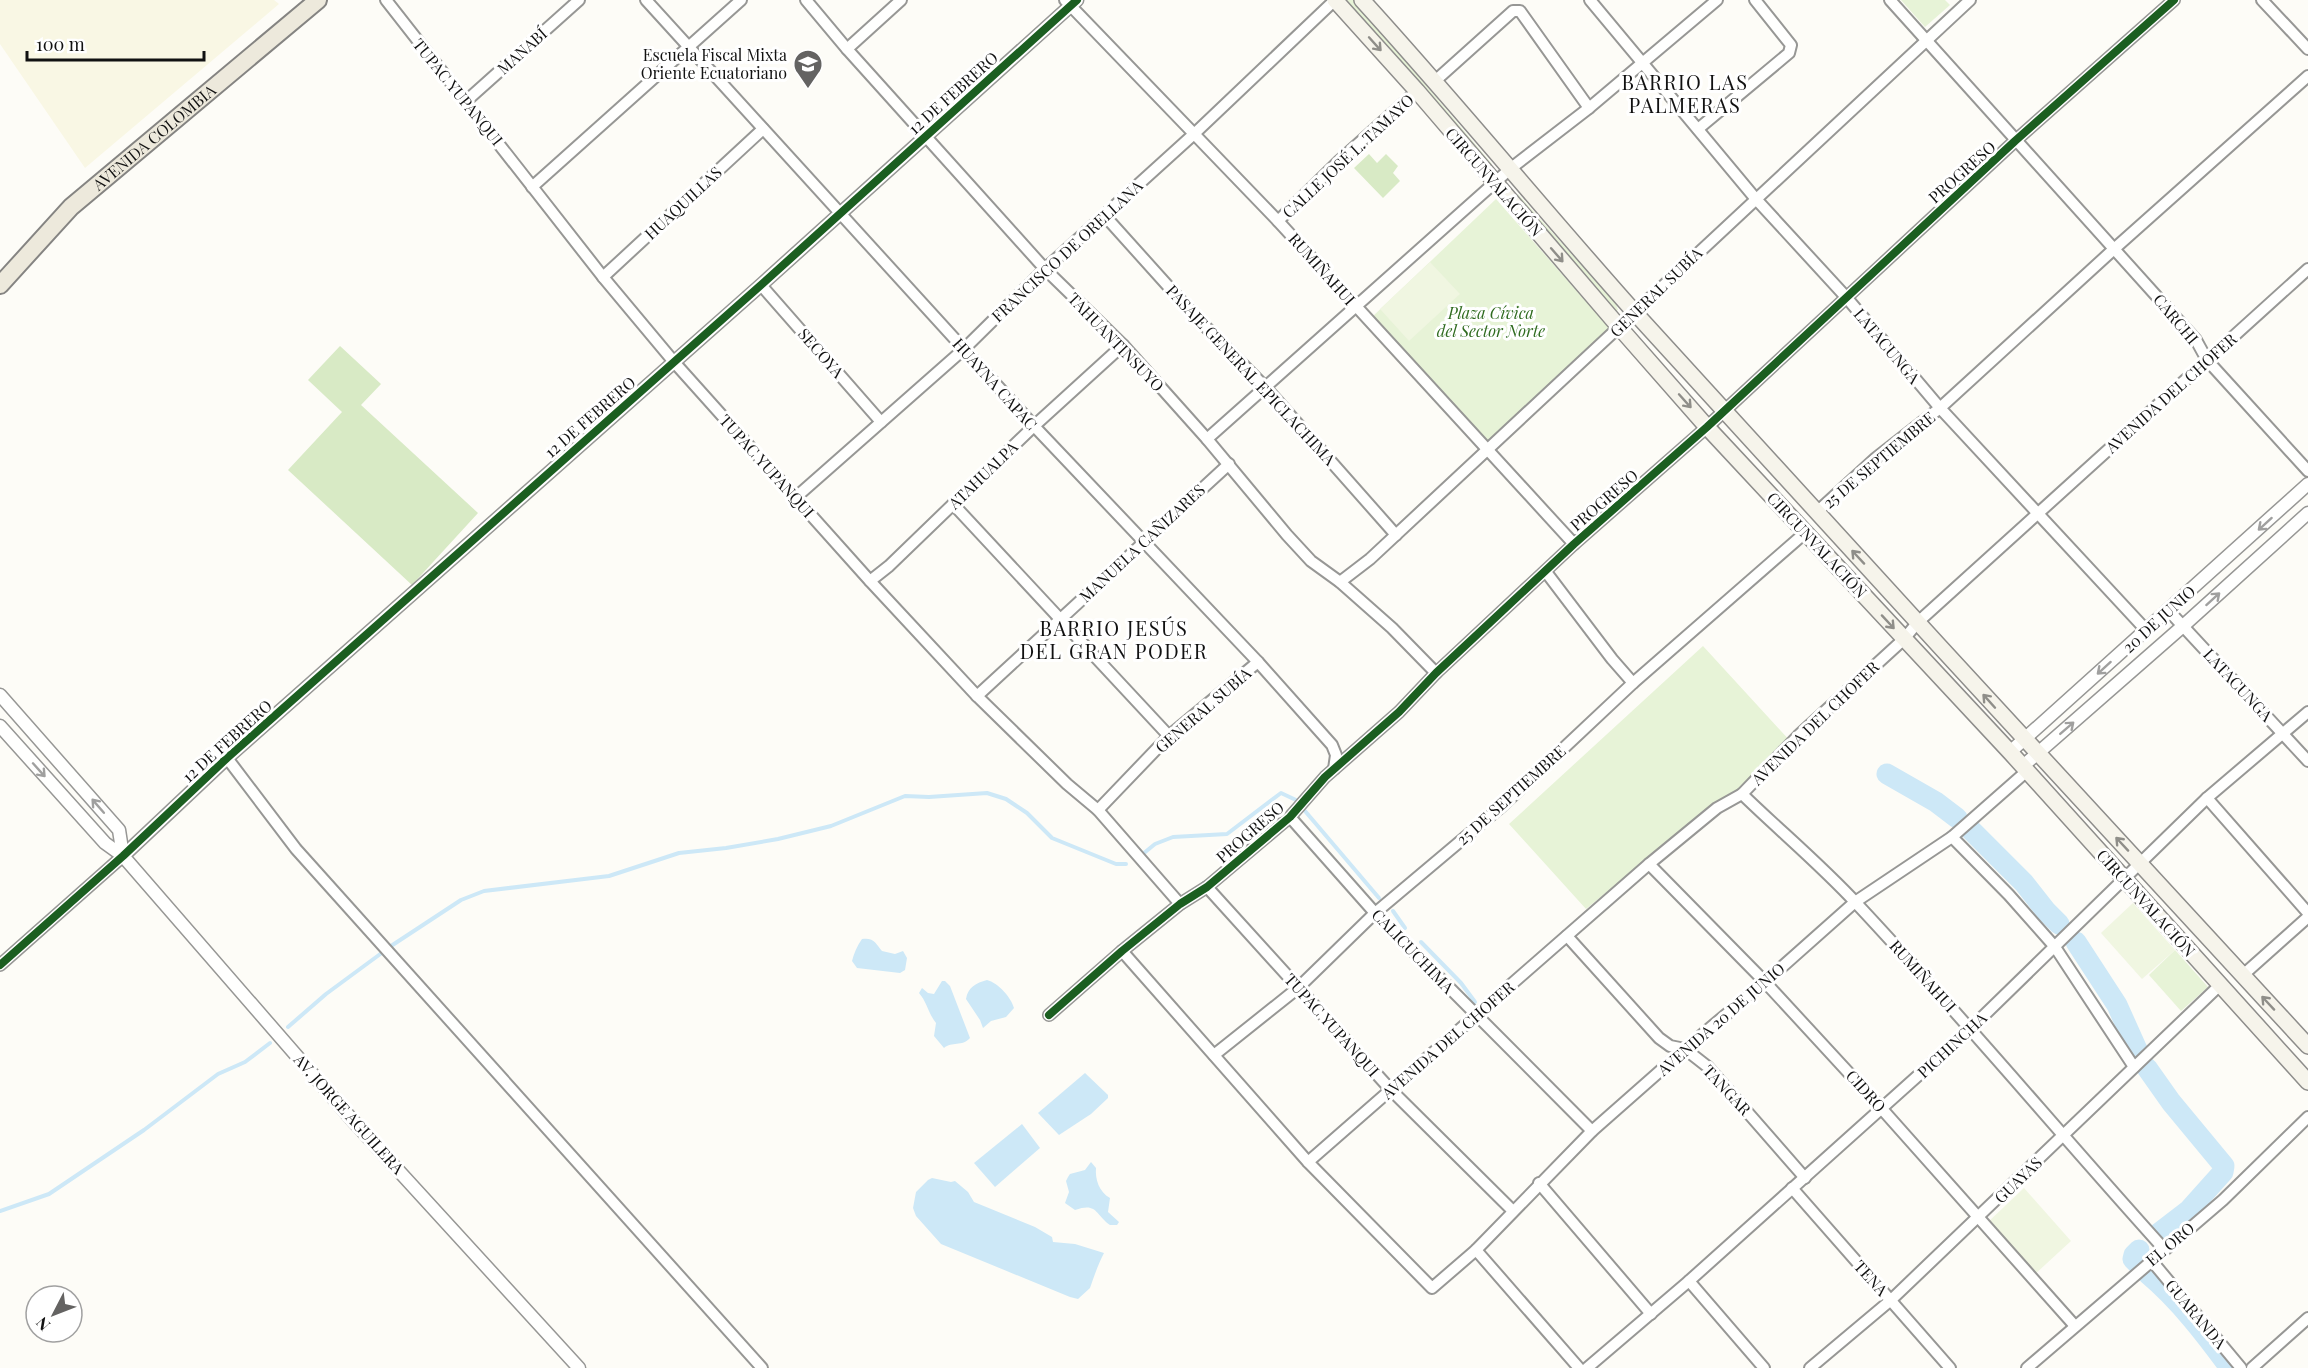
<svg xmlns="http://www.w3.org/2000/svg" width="2308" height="1368" viewBox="0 0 2308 1368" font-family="'Playfair Display',serif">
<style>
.farmland{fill:#f9f7e4}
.green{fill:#e7f3d7}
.forest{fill:#d8eac5}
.pitch{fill:#f0f6e1}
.water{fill:#cde8f7}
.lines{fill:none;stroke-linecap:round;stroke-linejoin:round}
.stream{stroke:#cde8f7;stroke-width:4}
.river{stroke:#cde8f7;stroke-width:21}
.minor-casing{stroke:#979795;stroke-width:14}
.tertiary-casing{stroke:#979795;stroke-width:15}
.secondary-casing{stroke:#8e8d8b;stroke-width:18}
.primary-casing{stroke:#858482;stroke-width:20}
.minor{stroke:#fffffe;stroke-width:10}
.tertiary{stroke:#fffffe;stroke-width:12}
.secondary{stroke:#f6f4eb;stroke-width:15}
.primary{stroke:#ede9dc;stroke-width:16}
.cycleway-casing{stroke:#fff;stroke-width:11}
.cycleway{stroke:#1b5e20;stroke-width:8}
.oneway{stroke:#8f8e89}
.oneway2{stroke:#a0a09f}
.labels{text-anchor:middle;stroke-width:6;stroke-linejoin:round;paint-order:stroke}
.street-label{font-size:16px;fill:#111;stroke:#fff}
.poi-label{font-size:16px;fill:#111;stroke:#fff;text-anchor:end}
.park-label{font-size:16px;font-style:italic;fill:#2f6b1f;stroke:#fff}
.quarter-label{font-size:20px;letter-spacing:1.5px;fill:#111;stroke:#fff}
</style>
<rect width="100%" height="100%" fill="#fdfcf7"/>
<!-- farmland -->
<polygon class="farmland" points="0,0 274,0 279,4 85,168 0,44"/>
<!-- green -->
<g class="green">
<polygon points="1347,0 1354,0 1492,164 1485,171 1343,6"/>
<polygon points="1901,0 1945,0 1950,5 1925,27"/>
<polygon points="1518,194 1616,304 1618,310 1610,316 1511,200"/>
<polygon points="1496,199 1611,330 1489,446 1371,318"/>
<polygon points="1703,646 1792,743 1734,799 1713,805 1586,909 1509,824"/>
<polygon points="2175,950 2208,987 2181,1011 2149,975"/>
</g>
<!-- forest -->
<g class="forest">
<polygon points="1369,154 1377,163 1386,154 1398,166 1393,173 1400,181 1383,198 1354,168"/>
<polygon points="340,346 381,384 361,405 478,513 412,585 288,470 342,412 308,380"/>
</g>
<!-- pitch -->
<g class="pitch">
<polygon points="1430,262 1460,294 1409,341 1380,309"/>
<polygon points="2133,903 2175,950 2142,979 2101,933"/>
<polygon points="2024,1188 2071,1241 2033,1276 1987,1223"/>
</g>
<!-- water -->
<g class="water">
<path d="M862 939C874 937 876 944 882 951L895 954 903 951 907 958 905 970 900 973 857 968 852 961C854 953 857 946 862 939Z"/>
<path d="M987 980C998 983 1011 997 1014 1008L1006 1017 991 1021 983 1028 980 1020 966 999C968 987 976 983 987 980Z"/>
<path d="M942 981H945L950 986 970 1038C962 1047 952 1041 944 1048L934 1036 936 1023C928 1013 927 1002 919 993L922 988 928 993 934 994Z"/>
<polygon points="1085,1073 1108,1095 1108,1098 1091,1114 1059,1135 1038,1113"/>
<polygon points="1022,1124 1040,1148 995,1187 974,1163"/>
<path d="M1091 1162 1096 1168C1095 1179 1099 1192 1110 1198L1108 1212 1119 1222 1117 1225H1110C1095 1214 1097 1202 1075 1210L1065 1203 1069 1192 1066 1181 1068 1177 1070 1174 1085 1170Z"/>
<path d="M932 1178 951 1182 955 1181 968 1192 974 1202 1035 1227 1052 1237 1053 1242 1075 1244 1104 1253C1098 1265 1094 1276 1090 1288L1078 1299 1070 1297 941 1244 916 1216 913 1208 916 1192 928 1180Z"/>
</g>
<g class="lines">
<!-- stream -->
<g class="stream">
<polyline points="1305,811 1379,898"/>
<polyline points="1144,853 1155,844 1173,837 1227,834 1281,793 1296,800"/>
<polyline points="1393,911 1405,928"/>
<polyline points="1421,942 1461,983 1475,1002"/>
<polyline points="391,946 461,900 484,891 609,876 679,853 726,848 778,839 831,826 905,796 929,797 987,793 1006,799 1027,813 1052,838 1116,864 1126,864"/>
<polyline points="288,1027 326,994 383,952"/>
<polyline points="0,1211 49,1194 144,1130 218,1074 245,1062 270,1043"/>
</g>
<!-- river -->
<g class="river">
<polyline points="1887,774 1936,802 1957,818"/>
<polyline points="1971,830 2024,883 2046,911 2059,924"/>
<polyline points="2076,942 2117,1005 2139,1054"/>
<polyline points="2147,1068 2171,1102 2224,1166 2223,1172 2189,1210 2159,1233"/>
<polyline points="2137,1263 2133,1259 2134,1255 2139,1250"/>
<path d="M2148 1274C2179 1300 2206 1335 2230 1368"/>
</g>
<!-- minor casing -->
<g class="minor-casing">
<g id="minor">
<polyline points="386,0 603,277 674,362 870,581 977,696 1067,784 1098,810 1180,904"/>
<polyline points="646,0 1034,426 1258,662 1332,745 1336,755 1334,769"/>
<polyline points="806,0 847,49 1045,269 1123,345 1207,439 1287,535 1311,561 1340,582 1392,628 1436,673"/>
<polyline points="1065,0 1278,221 1574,544"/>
<polyline points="1590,0 1755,198 1846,297 1940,408 2146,630"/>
<polyline points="1890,0 2196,340 2207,360 2308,471"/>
<polyline points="2262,0 2308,49"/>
<polyline points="847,49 901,0"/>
<polyline points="1435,81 1513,11 1520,11 1589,108"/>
<polyline points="465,102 579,0"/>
<polyline points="1698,129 1789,53 1791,45 1755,0"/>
<polyline points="532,187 741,0"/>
<polyline points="1105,216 1194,315 1266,388 1396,535"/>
<polyline points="1278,221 1338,162 1417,91"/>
<polyline points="603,277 763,129"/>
<polyline points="761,285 881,422"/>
<polyline points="1207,439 1510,169 1589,108 1717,0"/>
<polyline points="795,498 964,349 1045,269 1194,134 1335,0"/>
<polyline points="953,504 1169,736"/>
<polyline points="1817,512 1876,458 1940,408 2114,249 2308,76"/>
<polyline points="1546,572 1612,659 1633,683"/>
<polyline points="870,581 889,566 1034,426 1123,345"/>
<path d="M1340 582 1370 559C1569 372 1769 186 1970 0"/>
<polyline points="2168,610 2308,761"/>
<polyline points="977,696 1229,464"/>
<polyline points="227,758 296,849 762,1368"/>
<path d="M1742 794C1780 831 1821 865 1857 904 1962 1016 2061 1135 2164 1249"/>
<polyline points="2207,798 2308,913"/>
<polyline points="1098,810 1169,736 1258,662"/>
<polyline points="1290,817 1375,913 1592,1131"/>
<polyline points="1952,837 2009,895 2055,947 2134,1067"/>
<polyline points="1649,864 1765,982 1882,1109 2075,1326"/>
<polyline points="1207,887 1391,1090 1512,1210"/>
<polyline points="1567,936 1659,1038 1670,1046 1685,1049 1708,1067 1805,1178"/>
<polyline points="1122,951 1308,1162 1432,1288 1476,1250 1592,1131 1685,1049 1765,982 1855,902 1952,837 2027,771"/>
<polyline points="0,965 123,856"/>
<polyline points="2243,975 2308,917"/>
<polyline points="1049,1015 1122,951 1180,904 1207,887 1290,817 1325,777 1399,712 1436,673 1574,544 1707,427 2015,141 2174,0"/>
<polyline points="1214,1055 1298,988 1375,913 1501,807 1633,683 1806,532"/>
<polyline points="1308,1162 1649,864 1717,808 1742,794 1798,736 1904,639 1918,622 2308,269"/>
<polyline points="1539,1183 1651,1314"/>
<polyline points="1792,1188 1950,1368"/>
<polyline points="1476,1250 1579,1368"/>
<polyline points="2151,1260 2241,1368"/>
<polyline points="1689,1281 1764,1368"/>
<polyline points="1587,1368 1689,1281 1970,1029 2207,798 2308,712"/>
<polyline points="1810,1368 1891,1300 2220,985"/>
<polyline points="2027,1368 2223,1200 2308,1117"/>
<polyline points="2252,1368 2308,1318"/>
</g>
</g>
<!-- tertiary casing -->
<g class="tertiary-casing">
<g id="tertiary">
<polyline points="0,695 119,830 123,856"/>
<polyline points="0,726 105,843 123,856 355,1123 579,1368"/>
<polyline points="2010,752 2308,484"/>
<polyline points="2023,766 2183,626 2308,513"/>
<polyline points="123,856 227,758 761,285 1077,0"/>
</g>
</g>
<!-- secondary casing -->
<g class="secondary-casing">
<g id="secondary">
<polyline points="1335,0 1417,91 1620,328 1707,427 2010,752 2308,1082"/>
<path d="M1362 0C1456 103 1544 211 1637 315 1859 560 2084 803 2308 1046"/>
</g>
</g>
<!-- primary casing -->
<g class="primary-casing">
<g id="primary">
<path id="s1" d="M0 285 71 207 318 0"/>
</g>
</g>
<!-- minor -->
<use href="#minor" class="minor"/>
<!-- tertiary -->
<use href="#tertiary" class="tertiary"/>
<!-- secondary -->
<use href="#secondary" class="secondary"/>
<!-- primary -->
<use href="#primary" class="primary"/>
<!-- cycleway casing -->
<g class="cycleway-casing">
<g id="cycleway">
<polyline points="0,965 123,856 227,758 761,285 1077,0"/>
<polyline points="1049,1015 1122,951 1180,904 1207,887 1290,817 1325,777 1399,712 1436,673 1574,544 1707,427 2015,141 2174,0"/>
</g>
</g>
<!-- cycleway -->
<use href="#cycleway" class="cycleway"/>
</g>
<!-- one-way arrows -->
<defs><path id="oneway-shaft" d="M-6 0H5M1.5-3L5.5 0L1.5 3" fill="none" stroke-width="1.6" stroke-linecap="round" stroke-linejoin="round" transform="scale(1.5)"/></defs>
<g class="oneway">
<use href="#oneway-shaft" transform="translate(1375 44) rotate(48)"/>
<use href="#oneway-shaft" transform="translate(1557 255) rotate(49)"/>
<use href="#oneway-shaft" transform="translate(1685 401) rotate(48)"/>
<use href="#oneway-shaft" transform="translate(1858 557) rotate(-133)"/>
<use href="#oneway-shaft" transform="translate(1888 622) rotate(47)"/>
<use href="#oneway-shaft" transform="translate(1989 701) rotate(-132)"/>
<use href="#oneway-shaft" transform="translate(2122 844) rotate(-133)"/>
<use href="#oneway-shaft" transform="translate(2268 1003) rotate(-133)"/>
</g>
<g class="oneway2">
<use href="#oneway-shaft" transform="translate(2265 524) rotate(138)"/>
<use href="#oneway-shaft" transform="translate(2213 599) rotate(-42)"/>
<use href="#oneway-shaft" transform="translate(2104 668) rotate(138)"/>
<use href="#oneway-shaft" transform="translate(2067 728) rotate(-41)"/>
<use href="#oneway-shaft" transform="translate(39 770) rotate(48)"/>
<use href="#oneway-shaft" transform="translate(98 806) rotate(-131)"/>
</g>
<!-- icons -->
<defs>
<g id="school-pin" transform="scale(1.5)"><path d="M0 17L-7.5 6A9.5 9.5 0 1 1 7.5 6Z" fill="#646362" stroke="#fff"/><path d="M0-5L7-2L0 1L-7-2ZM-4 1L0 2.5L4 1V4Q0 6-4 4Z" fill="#fff"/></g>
</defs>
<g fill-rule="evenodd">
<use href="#school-pin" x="808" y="64"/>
</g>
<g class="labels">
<!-- street labels -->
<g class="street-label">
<text transform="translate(522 51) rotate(-42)" y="6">MANABÍ</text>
<text transform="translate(458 92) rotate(51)" y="6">TUPAC YUPANQUI</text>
<text transform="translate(953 93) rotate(-42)" y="6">12 DE FEBRERO</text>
<text dy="6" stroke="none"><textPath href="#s1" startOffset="214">AVENIDA COLOMBIA</textPath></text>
<text transform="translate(1348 156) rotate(-43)" y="6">CALLE JOSÉ L. TAMAYO</text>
<text transform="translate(1962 172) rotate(-42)" y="6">PROGRESO</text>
<text transform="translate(1494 182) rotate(49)" y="6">CIRCUNVALACIÓN</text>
<text transform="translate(683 203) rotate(-43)" y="6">HUAQUILLAS</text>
<text transform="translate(1067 251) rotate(-43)" y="6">FRANCISCO DE ORELLANA</text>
<text transform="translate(1322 269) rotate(48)" y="6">RUMIÑAHUI</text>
<text transform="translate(1656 292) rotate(-44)" y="6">GENERAL SUBÍA</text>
<text transform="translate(2176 319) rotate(50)" y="6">CARCHI</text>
<text transform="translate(1116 342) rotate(46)" y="6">TAHUANTINSUYO</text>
<text transform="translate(1887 346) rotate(50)" y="6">LATACUNGA</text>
<text transform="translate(821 353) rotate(49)" y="6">SECOYA</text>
<text transform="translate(1251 375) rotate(47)" y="6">PASAJE GENERAL EPICLACHIMA</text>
<text transform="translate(995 384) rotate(48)" y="6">HUAYNA CAPAC</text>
<text transform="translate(2171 393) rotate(-42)" y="6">AVENIDA DEL CHOFER</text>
<text transform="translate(590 417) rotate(-41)" y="6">12 DE FEBRERO</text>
<text transform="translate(1879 460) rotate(-40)" y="6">25 DE SEPTIEMBRE</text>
<text transform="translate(767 466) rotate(48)" y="6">TUPAC YUPANQUI</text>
<text transform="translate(983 475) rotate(-44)" y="6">ATAHUALPA</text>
<text transform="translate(1604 500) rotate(-41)" y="6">PROGRESO</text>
<text transform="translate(1142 543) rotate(-43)" y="6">MANUELA CAÑIZARES</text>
<text transform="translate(1817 545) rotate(47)" y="6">CIRCUNVALACIÓN</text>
<text transform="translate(2159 619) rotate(-42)" y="6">20 DE JUNIO</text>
<text transform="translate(2238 685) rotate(47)" y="6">LATACUNGA</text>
<text transform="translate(1203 710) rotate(-41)" y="6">GENERAL SUBÍA</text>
<text transform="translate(1815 723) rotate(-44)" y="6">AVENIDA DEL CHOFER</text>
<text transform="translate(227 741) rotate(-42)" y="6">12 DE FEBRERO</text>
<text transform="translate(1511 795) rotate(-42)" y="6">25 DE SEPTIEMBRE</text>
<text transform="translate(1250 832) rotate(-41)" y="6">PROGRESO</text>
<text transform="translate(2146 903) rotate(48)" y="6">CIRCUNVALACIÓN</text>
<text transform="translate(1413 951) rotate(46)" y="6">CALICUCHIMA</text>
<text transform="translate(1923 976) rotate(48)" y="6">RUMIÑAHUI</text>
<text transform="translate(1721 1019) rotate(-41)" y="6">AVENIDA 20 DE JUNIO</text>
<text transform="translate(1332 1025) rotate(48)" y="6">TUPAC YUPANQUI</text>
<text transform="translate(1448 1040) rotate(-41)" y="6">AVENIDA DEL CHOFER</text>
<text transform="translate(1952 1045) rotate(-43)" y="6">PICHINCHA</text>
<text transform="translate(1727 1090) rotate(47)" y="6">TANGAR</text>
<text transform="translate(1866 1091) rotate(48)" y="6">CIDRO</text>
<text transform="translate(349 1114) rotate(48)" y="6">AV. JORGE AGUILERA</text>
<text transform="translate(2018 1180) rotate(-44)" y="6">GUAYAS</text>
<text transform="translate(2170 1244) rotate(-40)" y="6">EL ORO</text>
<text transform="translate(1871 1278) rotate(48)" y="6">TENA</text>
<text transform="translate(2196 1314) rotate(50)" y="6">GUARANDA</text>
</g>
<!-- poi labels -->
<g class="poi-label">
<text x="787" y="61">Escuela Fiscal Mixta<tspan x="787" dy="18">Oriente Ecuatoriano</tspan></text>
</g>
<!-- park labels -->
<g class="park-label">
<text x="1491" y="319">Plaza Cívica<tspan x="1491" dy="18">del Sector Norte</tspan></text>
</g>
<!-- quarter labels -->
<g class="quarter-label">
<text x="1685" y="90">BARRIO LAS<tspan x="1685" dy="23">PALMERAS</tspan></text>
<text x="1114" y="636">BARRIO JESÚS<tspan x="1114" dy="23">DEL GRAN PODER</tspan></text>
</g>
</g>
<!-- north arrow -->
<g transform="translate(54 1314) rotate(228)"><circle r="28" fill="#ffffff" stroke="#a0a0a0" stroke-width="1.5"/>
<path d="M0-4.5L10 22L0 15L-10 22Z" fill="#646362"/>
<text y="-9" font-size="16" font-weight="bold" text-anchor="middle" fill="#111111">N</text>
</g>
<!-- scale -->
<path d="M27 51v9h177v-9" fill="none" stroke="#111111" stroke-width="3"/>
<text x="36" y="51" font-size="18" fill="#111111" stroke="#ffffff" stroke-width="4.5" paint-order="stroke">100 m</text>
</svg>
